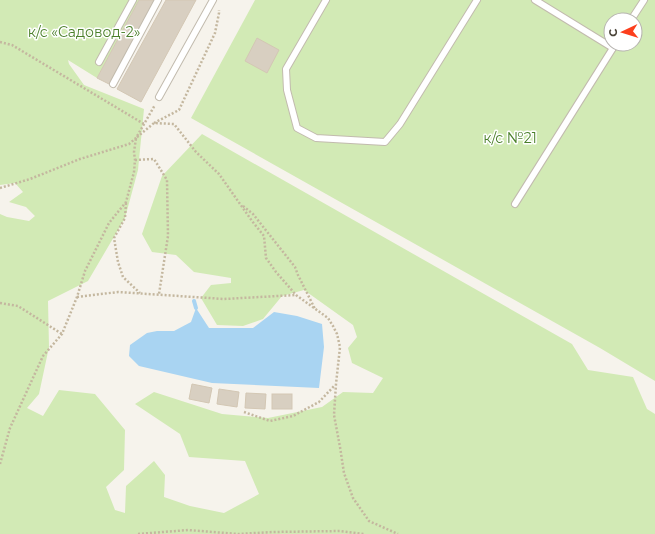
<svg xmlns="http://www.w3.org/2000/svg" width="655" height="534" viewBox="0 0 655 534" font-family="Montserrat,sans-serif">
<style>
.green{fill:#d2eab5;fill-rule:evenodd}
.water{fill:#a9d4f2}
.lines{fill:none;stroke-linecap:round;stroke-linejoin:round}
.stream{stroke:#a9d4f2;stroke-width:4}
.building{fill:#d8cfc1;stroke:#d3c7b4}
.lane-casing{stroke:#c2bbae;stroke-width:8}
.path{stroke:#c4b79f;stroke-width:2.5;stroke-dasharray:2 2;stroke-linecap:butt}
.lane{stroke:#fff;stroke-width:6}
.labels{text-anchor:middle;stroke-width:3;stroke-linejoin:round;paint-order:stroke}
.park-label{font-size:14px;fill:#4a7f2a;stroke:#fff}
</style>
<rect width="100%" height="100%" fill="#f6f3ec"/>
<!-- green -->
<g class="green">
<polygon points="0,0 139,0 97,78 68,60 69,64 84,85 144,109 138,170 125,218 88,281 48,301 49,347 39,394 27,408 43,416 59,390 95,394 125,430 124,470 106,487 115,510 125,513 126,486 154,461 165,475 164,497 190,506 224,513 259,494 245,461 189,457 180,434 135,404 154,392 222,414 268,418 322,407 343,392 373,393 383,378 352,363 348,348 357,337 353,325 304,290 282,296 263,319 243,326 217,325 201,298 211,285 231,283 231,278 194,272 176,255 152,252 142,234 162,176 202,134 572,344 588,370 633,377 647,409 655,414 655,534 0,534 0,214 7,217 29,221 35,216 26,207 9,202 23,192 15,183 0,185"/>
<path d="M255 0H655V381L600 348 191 118ZM611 20H635V44H611Z"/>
</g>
<!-- water -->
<polygon class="water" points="196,308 209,328 253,328 274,312 297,316 322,324 324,347 319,388 212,383 139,366 129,356 130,345 147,333 157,331 174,331 191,322"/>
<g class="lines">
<!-- stream -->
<polyline class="stream" points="194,301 196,308"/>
</g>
<!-- building -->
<g class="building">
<polygon points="139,0 155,0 109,84 97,78"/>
<polygon points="166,0 196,0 141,102 117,89"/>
<polygon points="257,38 279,50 267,73 245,61"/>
<polygon points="192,384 212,388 209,403 189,399"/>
<polygon points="219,389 239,392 237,407 217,404"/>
<polygon points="246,393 266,394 265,409 245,408"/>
<rect x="272" y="394" width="20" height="15"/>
</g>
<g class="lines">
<!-- lane casing -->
<g class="lane-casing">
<g id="lane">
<polyline points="326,0 286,69 287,90 297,128 316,138 385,142 400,124 477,0"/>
<polyline points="535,0 613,48 615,44"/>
<polyline points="631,20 644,0"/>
<polyline points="99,62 133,0"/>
<polyline points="113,84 158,0"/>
<polyline points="159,97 213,0"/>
<polyline points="515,204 613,48"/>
</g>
</g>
<!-- path -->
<g class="path">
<polyline points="0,42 12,45 144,124"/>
<polyline points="154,123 179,110 215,33 219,13 219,10"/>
<polyline points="135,160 154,159 167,180 168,236 159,294"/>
<polyline points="0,188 30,179 80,159 129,144 136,138 155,105"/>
<polyline points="126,203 125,218 114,238 118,262 123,277 140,293"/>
<polyline points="243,206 253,214 295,267 298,275 315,309"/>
<polyline points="77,297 118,292 224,299 296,295"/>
<polyline points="0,303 18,306 62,334"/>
<polyline points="244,412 270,421 293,416 319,402 335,385"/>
<polyline points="0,464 10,428 43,356 62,334 77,297 85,271 109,223 126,202 134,172 135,160 134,152 136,138 154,123 174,124 196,152 219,174 252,221 264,236 266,258 276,272 296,295 328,318 333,326 337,334 340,347 336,384 334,415 340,447 344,473 353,498 369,521 398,534"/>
<polyline points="138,534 188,530 238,534 273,532 340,531 364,534"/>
</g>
<!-- lane -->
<use href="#lane" class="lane"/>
</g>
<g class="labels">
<!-- park labels -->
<g class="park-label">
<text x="84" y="37">к/с «Садовод-2»</text>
<text x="510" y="143">к/с №21</text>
</g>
</g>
<!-- north arrow -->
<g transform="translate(623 32) rotate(266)"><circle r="19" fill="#ffffff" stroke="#b7b4b0"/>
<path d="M0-3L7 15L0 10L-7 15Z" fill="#fc3f1d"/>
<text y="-6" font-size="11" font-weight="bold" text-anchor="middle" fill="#4b4439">С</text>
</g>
</svg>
